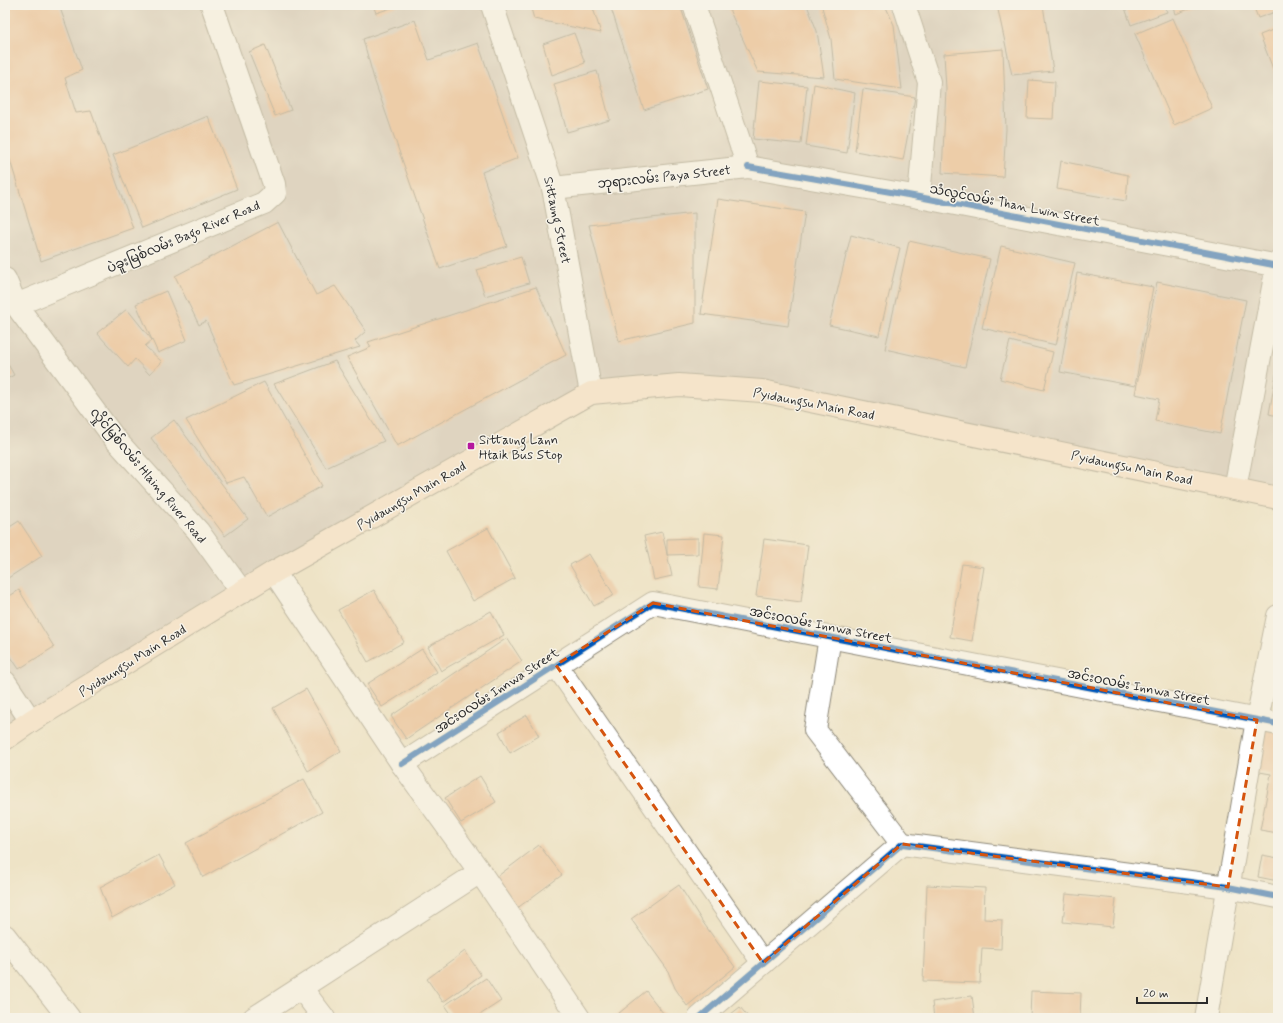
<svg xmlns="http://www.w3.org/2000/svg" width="1283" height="1023" viewBox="0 0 1283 1023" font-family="Mynerve,'Noto Sans Myanmar',sans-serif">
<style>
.industrial{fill:#ccc2b9}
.building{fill:#ebb184}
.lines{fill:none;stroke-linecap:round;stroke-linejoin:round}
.minor-casing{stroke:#8c8778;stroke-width:24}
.secondary-casing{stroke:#8c8778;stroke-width:24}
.minor{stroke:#fff;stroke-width:22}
.secondary{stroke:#fce5cf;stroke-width:22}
.cycleway-casing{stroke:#f7f3e8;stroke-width:8}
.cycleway{stroke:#0057b8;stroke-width:6}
.marked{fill:none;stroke:#d5540f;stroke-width:3;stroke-dasharray:8 5;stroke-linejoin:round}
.poi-dot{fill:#b5179e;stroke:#f7f3e8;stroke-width:1.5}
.labels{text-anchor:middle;stroke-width:3;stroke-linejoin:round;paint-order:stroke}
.street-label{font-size:13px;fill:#2b2b2b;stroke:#f7f3e8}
.poi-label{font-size:13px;fill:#2b2b2b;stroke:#f7f3e8;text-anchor:start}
</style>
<rect width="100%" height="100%" fill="#f7f3e8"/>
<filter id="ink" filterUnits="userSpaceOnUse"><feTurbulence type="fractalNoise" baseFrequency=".025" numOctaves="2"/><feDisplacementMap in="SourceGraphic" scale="8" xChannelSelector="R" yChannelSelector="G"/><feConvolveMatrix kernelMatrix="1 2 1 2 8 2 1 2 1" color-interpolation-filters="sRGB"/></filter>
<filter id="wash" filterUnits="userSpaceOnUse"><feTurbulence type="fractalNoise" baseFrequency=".012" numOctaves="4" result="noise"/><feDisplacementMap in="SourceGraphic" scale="16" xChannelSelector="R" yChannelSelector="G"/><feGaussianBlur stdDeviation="0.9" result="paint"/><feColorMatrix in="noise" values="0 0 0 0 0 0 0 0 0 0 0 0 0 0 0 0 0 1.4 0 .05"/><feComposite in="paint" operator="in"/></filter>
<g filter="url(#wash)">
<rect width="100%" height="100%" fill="#eee3c6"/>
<!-- industrial -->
<polygon class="industrial" points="5,5 1278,5 1278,498 762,391 591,393 5,740"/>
<g id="blocks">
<!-- building -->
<g class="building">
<polygon points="5,5 59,5 82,70 65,78 76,113 91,111 133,228 41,261 5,144"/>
<polygon points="373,5 400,5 376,13"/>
<polygon points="530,5 592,5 601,33 534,19"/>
<polygon points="610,5 680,5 708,89 644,110"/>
<polygon points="727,5 807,5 817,31 824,77 758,72"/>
<polygon points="829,5 885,5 894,25 902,89 835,79 831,39 822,7"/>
<polygon points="997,5 1043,5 1053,71 1012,75"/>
<polygon points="1124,5 1164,5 1167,12 1131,25"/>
<polygon points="1173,5 1199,5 1176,14"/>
<polygon points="1253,5 1278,5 1278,11 1258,18"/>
<polygon points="1173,18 1212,108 1174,125 1135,34"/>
<polygon points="415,20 429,60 478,43 518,158 482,172 507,246 440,269 374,79 363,39"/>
<polygon points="1278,28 1278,82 1260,35"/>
<polygon points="574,33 585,63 552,75 543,44"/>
<polygon points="265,45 291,110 275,116 249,52"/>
<polygon points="1003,49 1006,129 1003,177 942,173 946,89 944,54"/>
<polygon points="597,71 610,120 567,132 554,84"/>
<polygon points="1029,80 1055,82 1053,119 1027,118"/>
<polygon points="759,81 807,86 801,144 753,139"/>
<polygon points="814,84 855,93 847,153 806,146"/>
<polygon points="863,89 915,97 903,160 855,151"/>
<polygon points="208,116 237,189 142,228 113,155"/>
<polygon points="1061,161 1128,175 1126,201 1057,189"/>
<polygon points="718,199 805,212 788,326 701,314"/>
<polygon points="695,213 695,323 619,341 589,225"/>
<polygon points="278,222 316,295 335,286 366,331 355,341 360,347 234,385 206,321 199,325 175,276"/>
<polygon points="851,235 900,248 879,336 829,325"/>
<polygon points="909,241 990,259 965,367 885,349"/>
<polygon points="1001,246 1075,263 1056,345 982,328"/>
<polygon points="521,257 529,283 485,296 477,270"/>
<polygon points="1077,273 1153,287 1135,386 1060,372"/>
<polygon points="1157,282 1246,300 1220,434 1155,421 1159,399 1135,394"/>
<polygon points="536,287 566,355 397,446 347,357 371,347 368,342"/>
<polygon points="166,291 187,340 158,353 152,340 145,346 162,362 149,374 135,359 128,367 97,333 127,309 152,340 136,304"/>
<polygon points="1010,341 1053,352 1044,390 1000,379"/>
<polygon points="5,359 14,375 5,380"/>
<polygon points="335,361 384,441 326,468 274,384"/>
<polygon points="1277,369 1278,369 1278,416 1269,414"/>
<polygon points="264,382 322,486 267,517 244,477 226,483 186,420"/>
<polygon points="174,420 248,519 225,536 151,438"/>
<polygon points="19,521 42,556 5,580 5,530"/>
<polygon points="488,528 515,578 473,601 446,551"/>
<polygon points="662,532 672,576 654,580 644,536"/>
<polygon points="704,533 724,535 718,589 699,587"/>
<polygon points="698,538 698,554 667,555 667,539"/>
<polygon points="764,539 808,545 801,602 756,596"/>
<polygon points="589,554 614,595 594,606 570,565"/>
<polygon points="962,564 984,567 972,641 950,637"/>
<polygon points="19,590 54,647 19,669 5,648 5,599"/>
<polygon points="374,590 404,642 368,662 338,610"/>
<polygon points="491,611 504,635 441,671 428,647"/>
<polygon points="507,638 522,661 406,739 391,716"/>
<polygon points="422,649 437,672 382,707 367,684"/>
<polygon points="306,689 341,751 308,771 273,708"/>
<polygon points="527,715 539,736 510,753 499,732"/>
<polygon points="1263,727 1278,730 1278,833 1260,830 1271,774 1254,771"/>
<polygon points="480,776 496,802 461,823 445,798"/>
<polygon points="304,779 322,812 203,877 186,843"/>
<polygon points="539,845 562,875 512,912 490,882"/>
<polygon points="159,855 175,884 112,918 100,887"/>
<polygon points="1262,855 1278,858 1278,881 1258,877"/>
<polygon points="679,885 702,921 735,967 687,1006 675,988 667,969 631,919"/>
<polygon points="927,885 985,888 984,919 1002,920 1001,949 982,948 980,983 923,981"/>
<polygon points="1066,894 1116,899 1113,927 1063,922"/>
<polygon points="465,951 481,975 443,1002 427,979"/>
<polygon points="486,978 501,1001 475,1018 454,1018 445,1005"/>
<polygon points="646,991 667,1018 613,1018"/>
<polygon points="1031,991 1081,993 1080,1018 1030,1018"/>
<polygon points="972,996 975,1018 934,1018 932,1002"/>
<polygon points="740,1007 749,1018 726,1018"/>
</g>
</g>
</g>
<g filter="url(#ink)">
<use href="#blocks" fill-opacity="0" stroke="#8c8778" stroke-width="1"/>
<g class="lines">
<!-- minor casing -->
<g class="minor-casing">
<g id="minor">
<polyline points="492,5 553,188 591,393"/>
<polyline points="904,5 929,82 919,197"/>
<polyline points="748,167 919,197 1278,266"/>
<polyline points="553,188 748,167 694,5"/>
<polyline points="5,279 16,305 115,439 198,531 242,592"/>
<polyline points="16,305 264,203 275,193 274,184 212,5"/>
<polyline points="1235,489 1277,266 1278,265"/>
<polyline points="274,572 402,764 480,872 579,1018"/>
<polyline points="830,637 815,730 902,844"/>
<polyline points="556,665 763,963"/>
<polyline points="5,682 31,721"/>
<polyline points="402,764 653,603 1278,724"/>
<polyline points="5,936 69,1018"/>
<polyline points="301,988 324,1018"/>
<polyline points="254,1018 480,872"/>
<polyline points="699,1018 902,844 1228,887 1278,897"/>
<polyline points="1206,1018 1257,720 1278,616"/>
</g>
</g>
<!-- secondary casing -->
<g class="secondary-casing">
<polyline id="secondary" points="5,739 31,721 274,572 591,393 679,385 762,391 1278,498"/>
</g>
<!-- minor -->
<use href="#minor" class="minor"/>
<!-- secondary -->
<use href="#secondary" class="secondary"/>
<!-- cycleway casing -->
<g class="cycleway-casing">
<g id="cycleway">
<polyline points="748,167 919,197 1278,266"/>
<polyline points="402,764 653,603 1278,724"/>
<polyline points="699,1018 902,844 1228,887 1278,897"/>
</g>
</g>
<!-- cycleway -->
<use href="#cycleway" class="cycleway"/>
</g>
</g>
<!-- marked area -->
<path d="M0 0H1283V1023H0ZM653 603 1257 720 1228 887 902 844 763 963 556 665Z" fill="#eee3c6" fill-opacity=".55" fill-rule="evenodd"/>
<path class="marked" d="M653 603 1257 720 1228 887 902 844 763 963 556 665Z"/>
<!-- markers -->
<rect class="poi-dot" x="467" y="442" width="8" height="8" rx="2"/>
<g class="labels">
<!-- street labels -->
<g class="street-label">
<text transform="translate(664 176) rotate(-6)" y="5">ဘုရားလမ်း Paya Street</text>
<text transform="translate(1015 204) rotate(11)" y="5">သံလွင်လမ်း Than Lwin Street</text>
<text transform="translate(558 220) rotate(78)" y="5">Sittaung Street</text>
<text transform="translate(183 236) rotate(-23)" y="5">ပဲခူးမြစ်လမ်း Bago River Road</text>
<text transform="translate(814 403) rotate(11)" y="5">Pyidaungsu Main Road</text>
<text transform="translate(1132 467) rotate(12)" y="5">Pyidaungsu Main Road</text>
<text transform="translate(149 475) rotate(50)" y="5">လှိုင်မြစ်လမ်း Hlaing River Road</text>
<text transform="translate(411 495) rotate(-30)" y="5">Pyidaungsu Main Road</text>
<text transform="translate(821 624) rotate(11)" y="5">အင်းဝလမ်း Innwa Street</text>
<text transform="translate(132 660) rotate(-32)" y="5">Pyidaungsu Main Road</text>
<text transform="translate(1139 686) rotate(11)" y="5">အင်းဝလမ်း Innwa Street</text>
<text transform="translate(496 690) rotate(-33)" y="5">အင်းဝလမ်း Innwa Street</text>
</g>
<!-- poi labels -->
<g class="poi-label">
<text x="479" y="444">Sittaung Lann<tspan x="479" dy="15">Htaik Bus Stop</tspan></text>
</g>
</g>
<!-- margin -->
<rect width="1283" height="1023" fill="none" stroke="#f7f3e8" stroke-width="20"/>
<!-- scale -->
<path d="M1137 997v6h70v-6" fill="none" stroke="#2b2b2b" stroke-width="2"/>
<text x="1143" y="997" font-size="12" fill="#2b2b2b" stroke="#f7f3e8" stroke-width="3" paint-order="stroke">20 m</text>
</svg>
